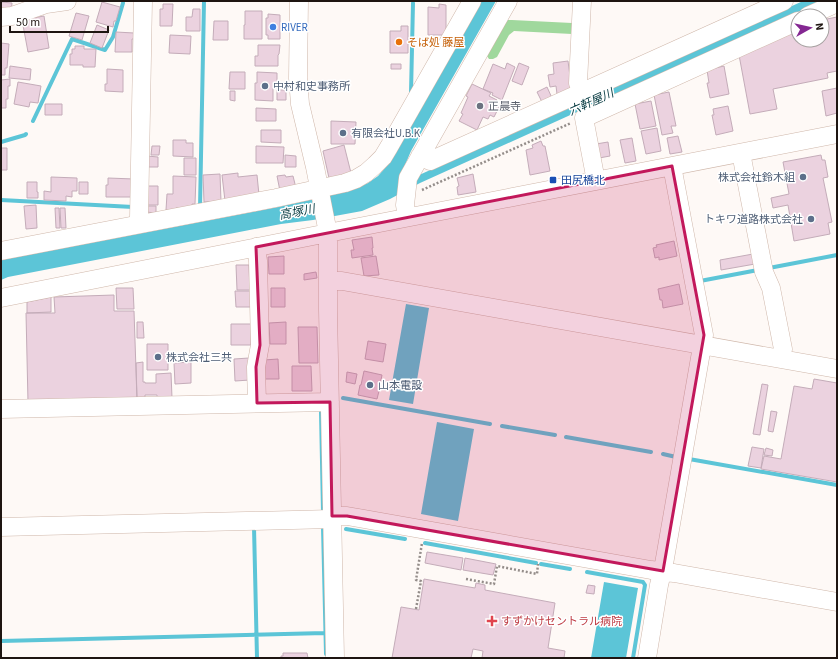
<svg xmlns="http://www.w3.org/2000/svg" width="838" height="659" font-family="'Source Sans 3','Noto Sans JP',sans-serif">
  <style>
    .forest { fill: #a0d89d }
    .water { fill: #5cc5d7 }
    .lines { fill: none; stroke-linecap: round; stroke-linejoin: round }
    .stream { stroke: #5cc5d7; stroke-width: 4 }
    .building { fill: #ebd2df; stroke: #c4acb9 }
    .minor-casing { stroke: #cfb7aa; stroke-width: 19 }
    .path { stroke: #948d8a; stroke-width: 2.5; stroke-dasharray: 2 2; stroke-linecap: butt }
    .minor { stroke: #fff; stroke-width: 18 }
    .marked { fill: #c2185b; fill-opacity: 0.2; stroke: #c2185b; stroke-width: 3; stroke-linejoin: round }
    .shop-dot { fill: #3f7fe0; stroke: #fff; stroke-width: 1.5 }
    .food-dot { fill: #e8710a; stroke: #fff; stroke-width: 1.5 }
    .service-dot { fill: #5c6f8a; stroke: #fff; stroke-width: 1.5 }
    .worship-dot { fill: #6b7280; stroke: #fff; stroke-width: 1.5 }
    .transit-dot { fill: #1a4fb4; stroke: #fff; stroke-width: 1.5 }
    .health-dot { fill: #e0444e; stroke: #fff; stroke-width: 1.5 }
    .labels { text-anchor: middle; stroke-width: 3; stroke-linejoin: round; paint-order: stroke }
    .shop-label { font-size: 11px; fill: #366cbe; stroke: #fff; text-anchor: start }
    .food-label { font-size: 11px; fill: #c56008; stroke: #fff; text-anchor: start }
    .service-label { font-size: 11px; fill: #4e5e75; stroke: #fff; text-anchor: start }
    .worship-label { font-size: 11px; fill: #5b616d; stroke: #fff; text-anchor: start }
    .transit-label { font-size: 11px; fill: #164399; stroke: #fff; text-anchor: start }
    .health-label { font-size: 11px; fill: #be3a42; stroke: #fff; text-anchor: start }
    .water-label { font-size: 12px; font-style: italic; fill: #063a41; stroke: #fff }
  </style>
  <rect width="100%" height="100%" fill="#fef9f6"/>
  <path class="forest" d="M508,20h4l60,3v11l-58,-3 -5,4 -12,22 -4,2h-4l-2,-3 18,-34z"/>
  <path class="water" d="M481,1h15l-85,150 -12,28 18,-3 386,-175h19l-402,182 -30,16 -28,12 -49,9 -32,4 -273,53 -7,3v-20l277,-53 67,-15 12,-4 11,-5 10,-7 8,-9 7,-10z
    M406,304l23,4 -16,96 -24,-4z
    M437,422l37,7 -16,92 -37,-7z
    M604,582l34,6 -12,70h-35z"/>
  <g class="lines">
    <path class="stream" d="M411,93l2,-90
      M33,121l39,-82 33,11 8,-13 10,-34
      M1,142l24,-7 1,-1
      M1,200l132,7
      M200,208l4,-207
      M769,268l68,-13
      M700,281l58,-11
      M343,398l147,26
      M321,412l2,99
      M502,426l53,9
      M566,437l85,15
      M663,454l13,3
      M689,459l148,26
      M254,527l3,131
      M323,527l3,127
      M346,529l59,10
      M425,543l111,20
      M541,564l29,5
      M587,572l56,10 2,3 -12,73
      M1,641l324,-8"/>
  </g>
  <path class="building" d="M1,2l11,1 -1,11h-10z
    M102,2l18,5 -4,14h-2l-1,6 -17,-5z
    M163,4h10l-1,22h-12v-17h3z
    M439,4l7,1v30h-18v-28l11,1z
    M193,9h7v22h-14v-14h6z
    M245,11h17v28h-18v-14h1z
    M76,13l13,3 -7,24 -13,-4z
    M268,14l12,1v24h-12v-4h-2v-17h2z
    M44,16l5,32 -21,4 -6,-32z
    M837,17v54l-10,2 1,5 -55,11 4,20 -27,5 -11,-59 59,-27v12h24v-20z
    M214,21h14v19h-15z
    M97,25l12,5 -7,18 -12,-5z
    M401,26h7v27h-18v-22h11z
    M116,32l18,1v6h-2v13h-17z
    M170,35l21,1 -1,18 -21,-1z
    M1,43l8,1 -2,24h-2v7h-4z
    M258,45h22l-1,9 -1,1v11h-23v-10h3z
    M75,46h9v3h12l-1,18h-12v-2h-13v-11h2v-5h3z
    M568,61l4,31 -15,2 -1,-8 -6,1 -2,-12 6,-1 -1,-11z
    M507,63l8,4 -13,33 -10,-5 1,-2 -10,-4 10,-25 12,5z
    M519,63l10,4 -7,18 -10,-4z
    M391,64h10v5h-10z
    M10,66l21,3 -1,11 -21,-2z
    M724,66l5,28 -19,4 -3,-15h2l-2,-13z
    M107,69l16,1v22l-18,-1v-7h2z
    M230,72h15v17h-16z
    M257,72l20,1v15h-4v13l-18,-1v-17h2z
    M10,79v7h-2v13h-2v9h-5v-28z
    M18,82l23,4 -3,17 -8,-1 -1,5 -15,-3z
    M472,84l19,9 -2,3 8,4 -2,5 4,2 -5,10 -4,-2 -2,4 -5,-2 -6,13 -18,-9 4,-7 -2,-1 7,-16 -2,-1z
    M547,87l5,11 -10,4 -5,-10z
    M837,88v25l-11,3 -4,-25z
    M277,90h9v10h-9z
    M230,91h5v10l-5,-1z
    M669,92l7,34h-5l2,7 -11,2 -8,-40z
    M651,101l5,25 -16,3 -5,-25z
    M45,104h17v11h-17z
    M728,106l5,25 -17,4 -4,-20h2l-1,-6z
    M256,108l20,1v12h-20z
    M331,121l25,1 -1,22h-24z
    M657,128l4,23 -15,3 -5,-23z
    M261,130h20v13l-20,-1z
    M678,136l4,16 -12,2 -3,-16z
    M632,138l4,23 -11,2 -5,-23z
    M173,140h13v3h7v14l-20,-1z
    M541,141l2,5h2l5,25 -20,4 -4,-25 7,-2 -1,-3z
    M608,142l2,14 -11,2 -3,-14z
    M344,145l7,28 -22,5 -6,-27z
    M152,146h8l-1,9h-8z
    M256,146l28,1 -1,16h-27z
    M1,148h6v22h-6z
    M285,155l11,1v11h-11z
    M821,155l1,5h3l3,17 -5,1 9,44 -4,1 2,11 -36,7 -6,-36 -15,3 -2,-10 18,-4 -6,-32z
    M147,156l11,1v10h-11z
    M184,158h12v17h-12z
    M238,173v4l19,-2 2,20 -34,6 -3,-26z
    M220,174l1,27 -17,1 -1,-27z
    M473,174l3,18 -18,3 -1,-8 2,-1 -2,-8z
    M285,175l1,2 7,-1 3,12 -16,3 -3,-15z
    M173,176l23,1 -1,27h-3v4h-16v2h-10l1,-16h6z
    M51,177l26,1v13h-5v6l-6,-1v5l-22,-1v-9l7,1z
    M108,178l26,1 -2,18h-26v-12h2z
    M27,182h10v10h1v6h-11z
    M79,182h9v12h-9z
    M145,186h13v19h-14z
    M36,205l1,23 -11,1 -2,-23z
    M146,206h10v7l-10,-1z
    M55,208h4l1,20h-4z
    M60,208h5l1,20h-5z
    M372,237l1,11h-1l1,7 -21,3 -1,-8h3l-2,-10z
    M674,241l3,15 -18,4v-3l-4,1 -2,-10 4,-1 -1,-2z
    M753,254l2,10 -34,6 -1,-10z
    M284,256v18h-15l-1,-17z
    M376,256l3,19 -15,1 -3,-18z
    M236,265h13l1,25h-13z
    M316,272l1,6 -13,2v-6z
    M679,284l4,20 -20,4 -1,-8h-2l-2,-11z
    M116,288h17l1,21h-17z
    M271,288h14v19h-14z
    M235,291h18v16h-17z
    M114,295v16h20l3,89 -109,2 -2,-89h29l-1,-16z
    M51,297v15l-24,1v-11z
    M137,322h6l1,16h-7z
    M286,322v22h-16l-1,-21z
    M231,324h20v21h-20z
    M298,327h19l1,36h-19z
    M368,341l18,3 -3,18 -18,-3z
    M147,344h21v26h-21z
    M249,358l1,22 -15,1 -1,-22z
    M278,359l1,20h-16l1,-19z
    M143,362v20h2v1h11v-9l15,-1 1,25h-15v-3h-12v4h-8l-1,-36z
    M191,362v21l-16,1 -1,-21z
    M292,366h19l1,25h-20z
    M364,371l18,4 -2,10h2l-2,6h-1l-2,8 -19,-4 2,-10h1z
    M347,372l10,2 -2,10 -9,-2z
    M814,379l23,4v99l-76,-13 3,-13 17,3 13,-73 18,3z
    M762,384l6,1 -8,50 -7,-1z
    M771,411l6,1 -4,20 -5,-1z
    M752,447l12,2 -3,19 -13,-2z
    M766,448l7,2 -1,6 -8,-1z
    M427,552l36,6 -2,12 -36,-7z
    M465,558l31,6 -3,11 -30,-5z
    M424,579l51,9 1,-5 9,2v5l70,13 -7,45 17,3 -1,7h-82l1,-7 -10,-2 -2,9h-79l9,-51 18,3z
    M588,585l7,1 -1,8 -8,-1z
    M283,653h24l1,5h-27v-2h2z"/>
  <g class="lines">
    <defs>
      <path id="minor" d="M299,1l-1,77 2,26 15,63 13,66v77l7,348
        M808,16l29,-13
        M1,17l11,-1 34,-12 21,-3
        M582,93l-4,-10 4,-82
        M741,153l23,119 7,16 12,61 -2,10
        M420,156l10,5 354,-160
        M596,181l-12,-63 214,-97
        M407,217l-2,-12 3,-27 100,-177
        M140,224l-1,-6 4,-217
        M256,247l2,14 2,84 -4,22 1,36
        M1,251l275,-53 69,-15 11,-4 10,-6 9,-8 8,-8 6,-10 83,-146
        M328,281h14l495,88
        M1,298l327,-65 509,-99
        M1,409l329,-7
        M332,516h15l304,54 23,3 163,29
        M1,527l331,-8
        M647,658l12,-73 5,-21 40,-229 -32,-169"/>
    </defs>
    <use href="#minor" class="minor-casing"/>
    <path class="path" d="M422,190l149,-67
      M466,579l28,5 3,-18 40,8 1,-10
      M416,609l5,-28 -5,-1 6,-37"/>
    <use href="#minor" class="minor"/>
  </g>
  <path class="marked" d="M672,166l32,169 -41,236 -316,-55h-15l-2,-114 -73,1 -1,-36 4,-22 -4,-98z"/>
  <circle class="shop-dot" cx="273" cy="27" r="4"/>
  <circle class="food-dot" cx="399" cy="42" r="4"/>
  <g class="service-dot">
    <circle cx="265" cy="86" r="4"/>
    <circle cx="343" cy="133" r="4"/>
    <circle cx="803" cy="177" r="4"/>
    <circle cx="811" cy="219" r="4"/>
    <circle cx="158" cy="357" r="4"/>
    <circle cx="370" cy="385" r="4"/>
  </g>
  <circle class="worship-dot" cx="480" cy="106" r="4"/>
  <rect class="transit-dot" x="549" y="176" width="8" height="8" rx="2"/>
  <path class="health-dot" d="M490 615h4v4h4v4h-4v4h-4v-4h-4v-4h4z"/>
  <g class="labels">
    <g class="shop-label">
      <text x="281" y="31">RIVER</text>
    </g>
    <g class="food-label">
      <text x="407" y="46">そば処 藤屋</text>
    </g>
    <g class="service-label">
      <text x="273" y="90">中村和史事務所</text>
      <text x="351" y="137">有限会社U.B.K</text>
      <text x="795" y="181" text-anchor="end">株式会社鈴木組</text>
      <text x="803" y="223" text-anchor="end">トキワ道路株式会社</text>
      <text x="166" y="361">株式会社三共</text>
      <text x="378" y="389">山本電設</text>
    </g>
    <g class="worship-label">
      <text x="488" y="110">正晨寺</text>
    </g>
    <g class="transit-label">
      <text x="561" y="184">田尻橋北</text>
    </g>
    <g class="health-label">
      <text x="501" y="625">すずかけセントラル病院</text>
    </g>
    <g class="water-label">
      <text transform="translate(591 102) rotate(-24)" y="4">六軒屋川</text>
      <text transform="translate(297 212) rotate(-11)" y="4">高塚川</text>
    </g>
  </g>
  <rect width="838" height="659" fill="none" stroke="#1e1511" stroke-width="4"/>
  <g transform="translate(810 28) rotate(82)"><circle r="19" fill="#ffffff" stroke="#a5a1a0"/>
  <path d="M0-3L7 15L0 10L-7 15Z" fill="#842792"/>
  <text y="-6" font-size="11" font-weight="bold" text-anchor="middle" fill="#1e1511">N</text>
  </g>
  <path d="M10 26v6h98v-6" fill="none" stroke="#1e1511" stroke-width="2"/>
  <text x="16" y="26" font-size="12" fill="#1e1511" stroke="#ffffff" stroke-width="3" paint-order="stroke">50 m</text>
</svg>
